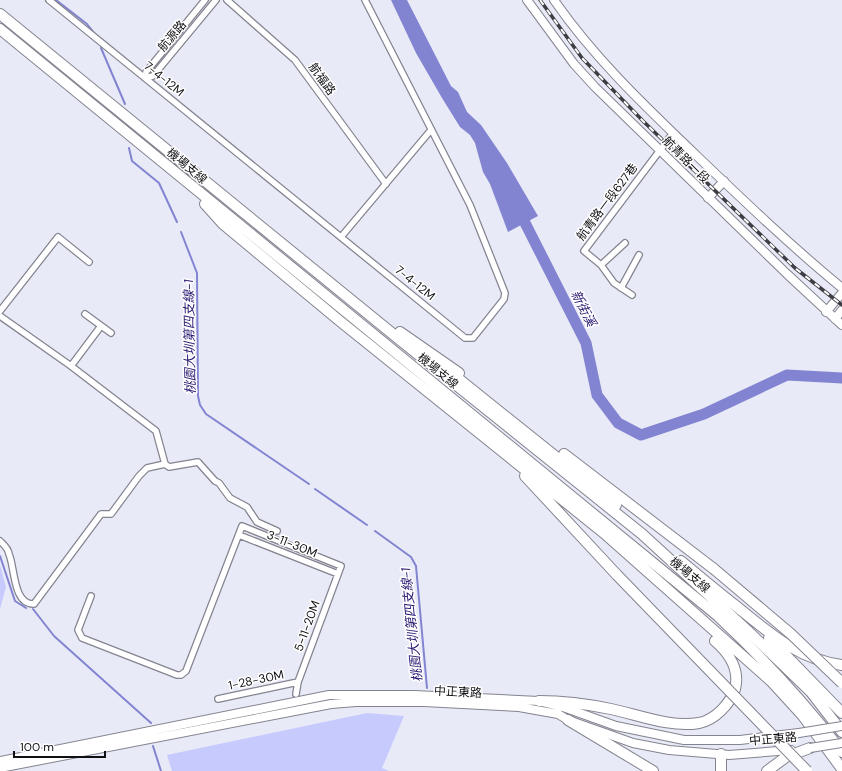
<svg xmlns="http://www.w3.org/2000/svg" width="842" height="771" font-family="'DM Sans','Noto Sans TC',sans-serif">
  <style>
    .green { fill: #c7cafc }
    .water { fill: #8384d1 }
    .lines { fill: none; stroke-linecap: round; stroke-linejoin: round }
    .stream { stroke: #8384d1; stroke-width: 2 }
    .river { stroke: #8384d1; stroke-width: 11 }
    .street-casing { stroke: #83848f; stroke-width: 8 }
    .secondary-casing { stroke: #83848f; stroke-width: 10 }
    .highway-casing { stroke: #83848f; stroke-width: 12 }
    .street { stroke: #fff; stroke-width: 5.5 }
    .secondary { stroke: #fff; stroke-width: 8 }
    .highway { stroke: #fff; stroke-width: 10 }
    .rail-casing { stroke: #3d3d43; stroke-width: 3.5 }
    .rail { stroke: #fff; stroke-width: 2; stroke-dasharray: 6; stroke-linecap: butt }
    .secondary-bridge-casing { stroke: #83848f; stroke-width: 10; stroke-linecap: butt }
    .highway-bridge-casing { stroke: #83848f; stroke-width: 12; stroke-linecap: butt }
    .secondary-bridge { stroke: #fff; stroke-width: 8 }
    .highway-bridge { stroke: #fff; stroke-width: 10 }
    .labels { text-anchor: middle; stroke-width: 3; stroke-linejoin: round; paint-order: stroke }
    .street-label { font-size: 12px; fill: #101014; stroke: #fff }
    .water-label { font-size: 13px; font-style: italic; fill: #291872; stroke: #fff }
  </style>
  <rect width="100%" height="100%" fill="#e9eaf7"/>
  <path class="green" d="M0,565l6,22 -6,22z
    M367,713l37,3 -22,52 7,3h-217l-5,-16z"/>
  <path class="water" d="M391,0h16l44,86 7,6 9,20 14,13 26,38 31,53 -30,16 -18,-48 -7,-12 -8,-29 -5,-8 -10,-8 -18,-29 -26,-45z"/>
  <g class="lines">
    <path class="stream" d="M56,0l31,24 8,10
      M101,48l24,56
      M129,148l3,13 27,22 18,39
      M181,232l16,41 1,123 2,9 6,9 103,70
      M315,489l52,36
      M375,531l36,26 5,9 11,122
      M0,556l15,45 11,7
      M33,609l21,27 97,87
      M153,746l8,25"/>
    <path class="river" d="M518,209l68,134 11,52 21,28 23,12 63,-21 83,-39 55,3"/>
    <defs>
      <path id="street" d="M49,0l416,338h8l31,-39 1,-6 -35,-88 -105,-205
        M205,0l-59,72 -1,6 8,-2 63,-76
        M227,0l68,60 91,124
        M341,237l90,-107
        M601,265l24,-22
        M621,288l18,-33
        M632,295l-18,-12 -13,-18 -17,-14 89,-118
        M0,311l58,-74 31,25
        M85,314l26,19
        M0,316l71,50 85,65 9,33 4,3 29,-5 17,19 4,2 11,15 17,9 10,15 20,9
        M71,366l30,-40
        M239,535l99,39
        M0,541c4,4 8,7 9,13 6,14 4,51 25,50l67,-90h10l28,-38 8,-8 18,-4
        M91,596l-13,34 4,8 95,37h4l5,-4 56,-145 99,40 -43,116 -2,12
        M218,699l80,-17"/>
      <path id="secondary" d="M527,0l47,64 21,23 192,187 55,51
        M554,0c40,58 92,107 143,156 47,45 94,90 145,132
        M708,198l16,-17
        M826,312l16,-19
        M835,319l7,-9
        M0,761l329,-66h85l125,6 24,6 53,19 68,14h56l59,-7
        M0,768l331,-64 25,-2h68l95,5 39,7 10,6 65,23 36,7 60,5 62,-5"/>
      <path id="highway" d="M0,14l399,325 243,195 107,98 62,60 31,40
        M0,29l718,587c45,42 87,87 124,136
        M205,204l18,20 118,98 263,211 167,148 32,35 39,53
        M400,332l59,41
        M450,372l166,133
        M564,454l150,115
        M525,476l92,99
        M681,561c18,15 36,30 55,45 32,26 63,54 106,59
        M769,638l73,75
        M539,701c25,0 48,3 72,8 28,6 60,19 88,14 16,-3 31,-19 36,-34 5,-19 -6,-36 -20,-48
        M568,720l85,51
        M721,754v17
        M767,771l19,-14 24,-9"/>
    </defs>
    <use href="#street" class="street-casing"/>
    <use href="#secondary" class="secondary-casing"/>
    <use href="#highway" class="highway-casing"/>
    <use href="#street" class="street"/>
    <use href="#secondary" class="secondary"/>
    <use href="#highway" class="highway"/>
    <defs>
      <path id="rail" d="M540,0l42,58 61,63 152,147 47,37"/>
    </defs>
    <use href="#rail" class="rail-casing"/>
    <use href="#rail" class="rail"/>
    <defs>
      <path id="secondary-bridge" d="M799,733l43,-7
        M810,748l32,-5"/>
      <path id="highway-bridge" d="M714,569l77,65 51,49
        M617,575l190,196"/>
    </defs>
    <use href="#secondary-bridge" class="secondary-bridge-casing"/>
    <use href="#highway-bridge" class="highway-bridge-casing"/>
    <use href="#secondary-bridge" class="secondary-bridge"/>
    <use href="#highway-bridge" class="highway-bridge"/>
  </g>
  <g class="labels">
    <g class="street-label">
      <text transform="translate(172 36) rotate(-50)" y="4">航源路</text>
      <text transform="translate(164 79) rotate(39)" y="4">7-4-12M</text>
      <text transform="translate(322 79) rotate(54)" y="4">航福路</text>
      <text transform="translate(686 160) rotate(45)" y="4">航青路一段</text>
      <text transform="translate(187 166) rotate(40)" y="4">機場支線</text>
      <text transform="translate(607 202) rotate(-53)" y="4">航青路一段627巷</text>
      <text transform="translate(415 283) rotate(39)" y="4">7-4-12M</text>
      <text transform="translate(438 371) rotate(39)" y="4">機場支線</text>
      <text transform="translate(292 544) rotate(22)" y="4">3-11-30M</text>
      <text transform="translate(690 575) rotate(40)" y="4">機場支線</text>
      <text transform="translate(307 626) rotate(-70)" y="4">5-11-20M</text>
      <text transform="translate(256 680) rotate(-12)" y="4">1-28-30M</text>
      <text transform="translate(458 692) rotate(3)" y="4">中正東路</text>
      <text transform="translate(773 739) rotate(-5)" y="4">中正東路</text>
    </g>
    <g class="water-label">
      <text transform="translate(584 308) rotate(63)" y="5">新街溪</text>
      <text transform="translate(189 337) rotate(-91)" y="5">桃園大圳第四支線-1</text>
      <text transform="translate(411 625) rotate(-96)" y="5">桃園大圳第四支線-1</text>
    </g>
  </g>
  <path d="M14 751v6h91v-6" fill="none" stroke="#101014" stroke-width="2"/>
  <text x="20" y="751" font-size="12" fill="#101014" stroke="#ffffff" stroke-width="3" paint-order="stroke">100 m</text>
</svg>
